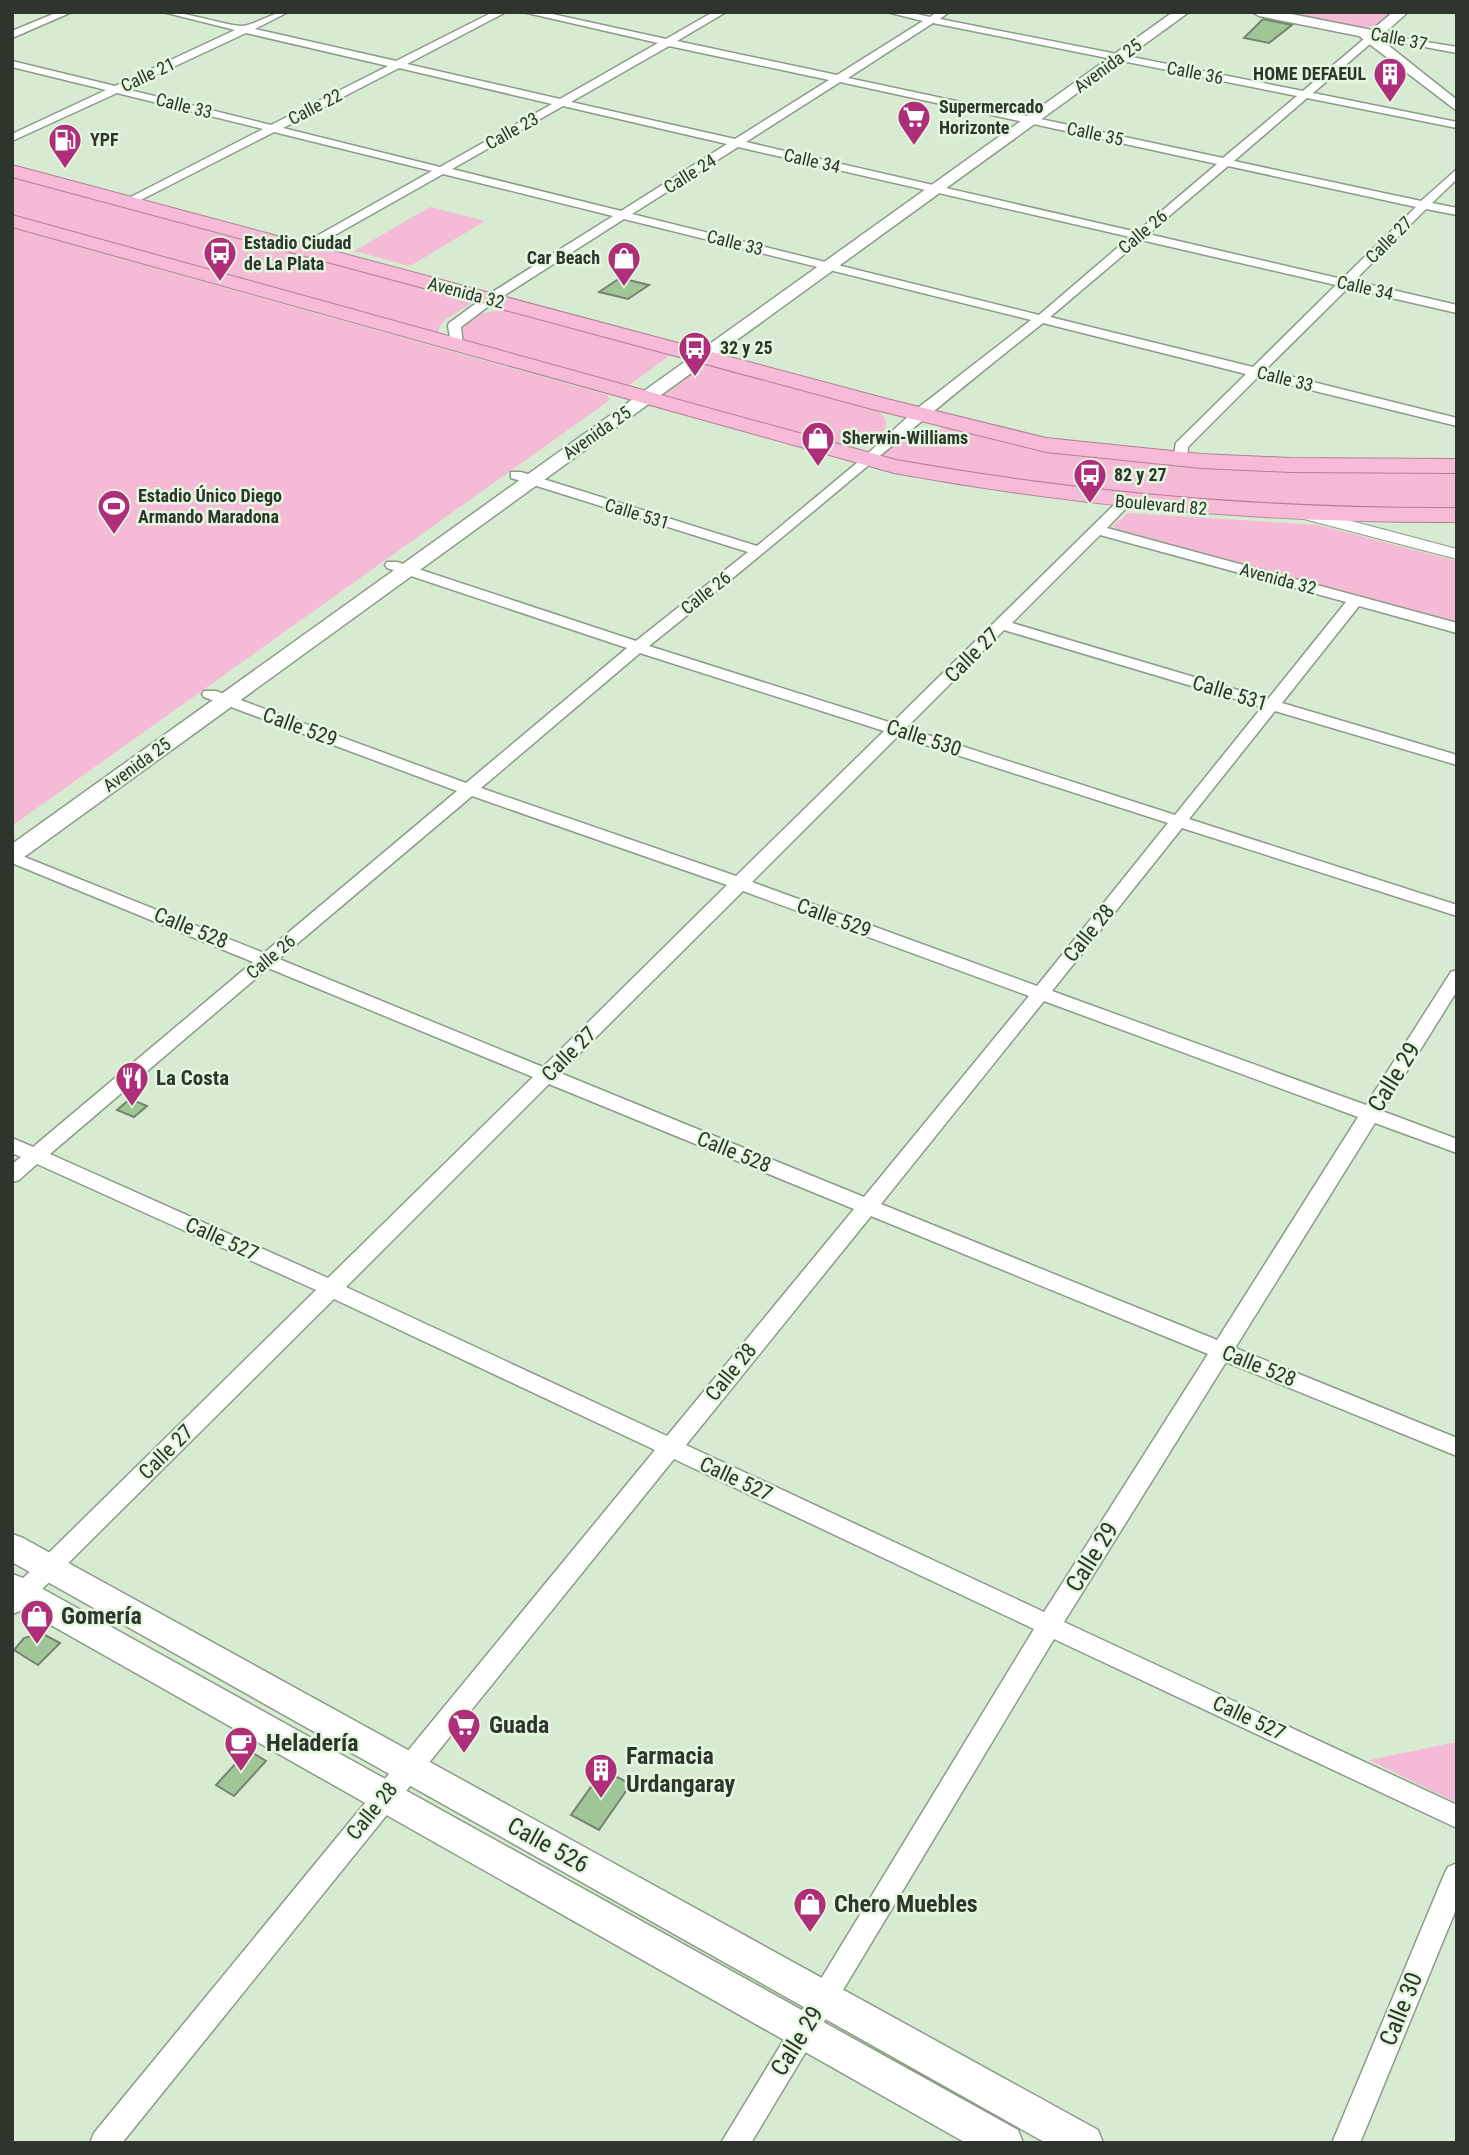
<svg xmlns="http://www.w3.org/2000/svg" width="1469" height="2155" font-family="'Roboto Condensed',sans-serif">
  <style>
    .green { fill: #f5bad6 }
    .building { fill: #a0c697; stroke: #73846f; stroke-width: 2 }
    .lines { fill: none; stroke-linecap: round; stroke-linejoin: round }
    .minor-casing { stroke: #8a9c86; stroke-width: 3 }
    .tertiary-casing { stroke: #8a9c86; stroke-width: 2 }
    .secondary-casing { stroke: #8a9c86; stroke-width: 3 }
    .trunk-casing { stroke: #af8095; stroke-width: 2 }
    .minor { fill: #fff; fill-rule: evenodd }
    .tertiary { fill: #fff; fill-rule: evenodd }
    .secondary { fill: #fff; fill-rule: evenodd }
    .trunk { fill: #f7bad7; fill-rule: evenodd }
    .labels { text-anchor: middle; stroke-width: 5; stroke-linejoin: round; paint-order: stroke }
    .far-street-label { font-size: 18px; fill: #2e352c; stroke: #e4f7df }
    .far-poi-label { font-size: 18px; font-weight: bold; fill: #2e352c; stroke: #e4f7df; text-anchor: start }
    .street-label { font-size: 21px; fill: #2e352c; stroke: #e4f7df }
    .poi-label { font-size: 21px; font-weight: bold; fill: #2e352c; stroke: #e4f7df; text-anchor: start }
    .near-street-label { font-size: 24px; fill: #2e352c; stroke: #e4f7df }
    .near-poi-label { font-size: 24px; font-weight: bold; fill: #2e352c; stroke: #e4f7df; text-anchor: start }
  </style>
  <rect width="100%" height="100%" fill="#d7ead2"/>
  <path class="green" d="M1270,12h124l-15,13 -19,3z
    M12,175l463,126 -29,18 -7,8v8l-427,-117z
    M430,207l55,14 -75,45 -56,-15z
    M12,228l595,167 3,5 -598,426z
    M494,311h14l165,42 -49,36 -163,-49 -3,-6 3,-11 18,-9z
    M705,362l162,43c45,22 0,42 -28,41 -17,-1 -36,-9 -53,-13 -43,-12 -87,-24 -130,-36z
    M947,428l89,19 421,22v43l-296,-10 -285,-42c29,-25 32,-30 71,-32z
    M1128,513l190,12 139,36v63l-333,-90 -11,-8z
    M1457,1742v61l-88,-43z"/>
  <path class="building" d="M1263,19l29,6 -23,18 -25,-5z
    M620,278l29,7 -21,14 -29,-7z
    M130,1099l17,7 -13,11 -17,-7z
    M41,1633l19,10 -22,22 -24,-15 10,-12z
    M248,1750l18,11 -32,35 -18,-11z
    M603,1770l28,14 -32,46 -28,-15z"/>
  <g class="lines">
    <defs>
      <path id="minor" d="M58,12h14l-60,26v-7z
        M163,12c27,0 51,11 77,14 13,1 30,-14 48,-14l-33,17 141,32 97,-49h13l-99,52 153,35 98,-56 -135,-31h20l123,27 47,-27h13l-49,29 160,34 86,-54 -36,-9h21l22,5 7,-5h12l-9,7 363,72 68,-58 86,14v6l-80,-15 -64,55 144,29v6l-150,-30 -73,63 187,40 36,-32v10l-25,24 25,5v7l-31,-6 -72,72 103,24v8l-109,-25 -83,82 192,48v8l-199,-49 -70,70 -1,12 -7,4 -7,-4 3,-16 70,-69 -203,-51c-133,105 -261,217 -394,323l243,77 228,-224 5,-1 7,4 -25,26 350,95v10l-98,-27 -77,97 175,52v10l-182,-54 -86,108 268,86v11l-275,-88 -130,163 314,114 85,-133 6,-2v21l-75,120 75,28v14l-82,-30 -140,225 222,90v18l-231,-94 -162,260 393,183v23l-403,-189 -303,504h-30l313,-514 -360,-170 -552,684h-32l4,-10 561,-683 -321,-151 -314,312 -8,3v-25l304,-299 -279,-126 -18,16 -7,2v-18l9,-7 -9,-4v-15l21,9 220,-185 -241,-99v-11l252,101 193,-162 -253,-94 -2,-3 2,-3h12l250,92 161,-135 -240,-80 -2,-3 2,-3h10l239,79 112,-89 -237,-74v-6h10l236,74 107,-89 50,-46 117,-91 -407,-101 -130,83 -33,25 2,19 -6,4 -5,-1 -4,-23 1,-3 37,-27 127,-80 -170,-42 -140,79 -6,-4 2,-3 133,-75 -158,-39 -145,74 -6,-4 2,-2 138,-71 -146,-36 -105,48v-7l94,-44 -94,-23v-6l103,25 120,-56zM933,23l364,73 -74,62 -375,-80zM246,33l142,33 -117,59 -145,-36zM669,46l160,34 -94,59 -164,-37zM399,68l153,36 -112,63 -157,-39zM840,82l377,82 -80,68 -391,-90zM563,106l164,38 -106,67 -169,-42zM738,147l392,90 -91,78 -407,-101zM1228,166l188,41 -74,72 -194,-45zM1141,240l195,45 -83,82 -203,-50zM1100,535l246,67 -78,97 -256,-76zM1004,630l258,77 -87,108 -269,-87zM640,653l244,78 -148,145 -255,-88zM898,736l270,87 -131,163 -285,-104zM472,796l255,89 -184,182 -264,-108zM743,891l286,105 -165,201 -304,-124zM268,968l265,109 -205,201 -278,-124zM1044,1001l314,116 -141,223 -336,-136zM549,1084l305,125 -187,227 -321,-149zM871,1216l337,138 -164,258 -358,-167z
        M1457,1863v44l-97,236h-28l112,-268 4,-8z"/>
      <path id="tertiary" d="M1310,510l147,39v10l-153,-40 -3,-4z"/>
      <path id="secondary" d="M1173,12h16l-1169,848 -8,2v-18z
        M1252,12h29l91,18 21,-18h15l-29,26 78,62v11l-98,-75 -100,-20z
        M12,1534l11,4 1075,592 5,13h-57l-1034,-581z
        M12,1574l11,4 995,552 5,13h-57l-954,-540z"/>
      <path id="trunk" d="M12,165l875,234 159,39 155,16 89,4 167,1v14l-167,-1 -89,-4 -155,-16 -174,-43 -860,-232z
        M12,215l884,245c186,33 372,49 561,48v14c-190,1 -376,-15 -563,-49l-882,-246z"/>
    </defs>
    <use href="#minor" class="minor-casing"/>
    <use href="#tertiary" class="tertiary-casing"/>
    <use href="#secondary" class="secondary-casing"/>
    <use href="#trunk" class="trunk-casing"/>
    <use href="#minor" class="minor"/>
    <use href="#tertiary" class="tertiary"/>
    <use href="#secondary" class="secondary"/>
    <use href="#trunk" class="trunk"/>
  </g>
  <defs>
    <symbol id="building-pin" viewBox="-11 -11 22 30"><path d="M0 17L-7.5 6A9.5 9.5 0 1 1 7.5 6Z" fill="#af2e7a" stroke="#e4f7df"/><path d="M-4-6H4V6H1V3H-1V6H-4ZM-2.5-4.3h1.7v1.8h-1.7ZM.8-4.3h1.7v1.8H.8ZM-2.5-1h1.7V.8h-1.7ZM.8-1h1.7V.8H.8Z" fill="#fff"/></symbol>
    <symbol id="supermarket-pin" viewBox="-11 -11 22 30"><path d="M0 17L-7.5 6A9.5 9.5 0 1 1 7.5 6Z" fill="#af2e7a" stroke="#e4f7df"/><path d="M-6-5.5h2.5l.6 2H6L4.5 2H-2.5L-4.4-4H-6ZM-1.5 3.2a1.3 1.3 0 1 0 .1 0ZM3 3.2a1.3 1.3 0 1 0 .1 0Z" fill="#fff"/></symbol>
    <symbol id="fuel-pin" viewBox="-11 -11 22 30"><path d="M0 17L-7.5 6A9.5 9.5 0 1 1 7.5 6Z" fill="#af2e7a" stroke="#e4f7df"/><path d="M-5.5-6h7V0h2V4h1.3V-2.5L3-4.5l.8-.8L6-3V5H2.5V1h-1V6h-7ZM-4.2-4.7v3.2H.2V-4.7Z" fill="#fff"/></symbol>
    <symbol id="bus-pin" viewBox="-11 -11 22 30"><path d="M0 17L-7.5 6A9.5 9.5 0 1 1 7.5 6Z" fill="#af2e7a" stroke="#e4f7df"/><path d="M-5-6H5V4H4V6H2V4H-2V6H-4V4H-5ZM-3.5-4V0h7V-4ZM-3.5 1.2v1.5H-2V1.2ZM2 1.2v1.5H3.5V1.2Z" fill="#fff"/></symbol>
    <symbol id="shop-pin" viewBox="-11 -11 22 30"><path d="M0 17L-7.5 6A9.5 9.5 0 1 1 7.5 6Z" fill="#af2e7a" stroke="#e4f7df"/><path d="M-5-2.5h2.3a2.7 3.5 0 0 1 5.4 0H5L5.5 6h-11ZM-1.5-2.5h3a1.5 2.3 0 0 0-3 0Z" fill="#fff"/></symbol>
    <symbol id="stadium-pin" viewBox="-11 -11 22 30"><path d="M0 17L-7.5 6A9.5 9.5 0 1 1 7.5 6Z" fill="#af2e7a" stroke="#e4f7df"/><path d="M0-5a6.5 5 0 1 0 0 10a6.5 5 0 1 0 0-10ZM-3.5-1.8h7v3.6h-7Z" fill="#fff"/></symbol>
    <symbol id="restaurant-pin" viewBox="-11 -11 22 30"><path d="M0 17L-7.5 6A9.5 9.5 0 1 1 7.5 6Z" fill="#af2e7a" stroke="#e4f7df"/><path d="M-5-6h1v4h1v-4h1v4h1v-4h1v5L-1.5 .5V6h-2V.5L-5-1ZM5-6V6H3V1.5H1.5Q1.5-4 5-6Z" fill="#fff"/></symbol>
    <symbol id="cafe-pin" viewBox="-11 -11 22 30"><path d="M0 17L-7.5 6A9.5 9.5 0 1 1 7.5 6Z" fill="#af2e7a" stroke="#e4f7df"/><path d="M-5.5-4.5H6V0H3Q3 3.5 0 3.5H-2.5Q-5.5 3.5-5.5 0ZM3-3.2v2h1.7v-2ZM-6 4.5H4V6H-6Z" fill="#fff"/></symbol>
  </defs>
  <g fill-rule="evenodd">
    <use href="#building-pin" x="1371" y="55" width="38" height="52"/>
    <use href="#supermarket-pin" x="895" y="98" width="38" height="52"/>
    <use href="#fuel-pin" x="46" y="121" width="38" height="52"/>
    <use href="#bus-pin" x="201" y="234" width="38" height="52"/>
    <use href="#shop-pin" x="605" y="239" width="38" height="52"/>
    <use href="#bus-pin" x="676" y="329" width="38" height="52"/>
    <use href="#shop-pin" x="799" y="419" width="38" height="52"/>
    <use href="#bus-pin" x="1071" y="456" width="38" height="52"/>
    <use href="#stadium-pin" x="95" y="487" width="38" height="52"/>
    <use href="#restaurant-pin" x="113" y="1059" width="38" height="52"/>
    <use href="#shop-pin" x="18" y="1597" width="38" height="52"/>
    <use href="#supermarket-pin" x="445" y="1706" width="38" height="52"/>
    <use href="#cafe-pin" x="222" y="1724" width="38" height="52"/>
    <use href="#building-pin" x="582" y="1751" width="38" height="52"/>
    <use href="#shop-pin" x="791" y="1885" width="38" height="52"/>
  </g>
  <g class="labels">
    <g class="far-street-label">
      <text transform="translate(1399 39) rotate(11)" y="6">Calle 37</text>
      <text transform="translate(1108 66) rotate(-36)" y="6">Avenida 25</text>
      <text transform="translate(1195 73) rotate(11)" y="6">Calle 36</text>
      <text transform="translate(148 75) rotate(-25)" y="6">Calle 21</text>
      <text transform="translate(184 106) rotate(14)" y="6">Calle 33</text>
      <text transform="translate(315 107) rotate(-27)" y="6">Calle 22</text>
      <text transform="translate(512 131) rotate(-29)" y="6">Calle 23</text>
      <text transform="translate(1095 134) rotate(12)" y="6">Calle 35</text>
      <text transform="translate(812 161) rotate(13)" y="6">Calle 34</text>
      <text transform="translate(690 174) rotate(-32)" y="6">Calle 24</text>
      <text transform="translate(1143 232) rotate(-40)" y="6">Calle 26</text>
      <text transform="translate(1389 240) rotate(-45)" y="6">Calle 27</text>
      <text transform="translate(735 243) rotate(14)" y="6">Calle 33</text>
      <text transform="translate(1365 288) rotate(13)" y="6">Calle 34</text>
      <text transform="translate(466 293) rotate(15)" y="6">Avenida 32</text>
      <text transform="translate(1285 379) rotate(14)" y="6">Calle 33</text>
      <text transform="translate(597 433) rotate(-35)" y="6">Avenida 25</text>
      <text transform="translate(1161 505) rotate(5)" y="6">Boulevard 82</text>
      <text transform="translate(637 514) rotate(17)" y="6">Calle 531</text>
      <text transform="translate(1278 579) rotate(15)" y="6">Avenida 32</text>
      <text transform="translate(706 593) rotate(-38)" y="6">Calle 26</text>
      <text transform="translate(137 765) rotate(-36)" y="6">Avenida 25</text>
      <text transform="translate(271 957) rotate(-40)" y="6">Calle 26</text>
    </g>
    <g class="far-poi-label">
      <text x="1366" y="80" text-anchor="end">HOME DEFAEUL</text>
      <text x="939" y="113">Supermercado<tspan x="939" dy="21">Horizonte</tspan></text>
      <text x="90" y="146">YPF</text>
      <text x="244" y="249">Estadio Ciudad<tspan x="244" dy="21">de La Plata</tspan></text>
      <text x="600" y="264" text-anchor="end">Car Beach</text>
      <text x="720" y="354">32 y 25</text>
      <text x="842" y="444">Sherwin-Williams</text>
      <text x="1114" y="481">82 y 27</text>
      <text x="138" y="502">Estadio Único Diego<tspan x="138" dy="21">Armando Maradona</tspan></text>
    </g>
    <g class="street-label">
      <text transform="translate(972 655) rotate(-45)" y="7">Calle 27</text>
      <text transform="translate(1230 693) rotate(17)" y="7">Calle 531</text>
      <text transform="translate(300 727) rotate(20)" y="7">Calle 529</text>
      <text transform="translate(924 738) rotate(18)" y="7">Calle 530</text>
      <text transform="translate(834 918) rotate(20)" y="7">Calle 529</text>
      <text transform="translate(191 928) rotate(22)" y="7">Calle 528</text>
      <text transform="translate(1089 933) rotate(-51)" y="7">Calle 28</text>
      <text transform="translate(569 1054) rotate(-45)" y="7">Calle 27</text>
      <text transform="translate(734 1152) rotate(22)" y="7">Calle 528</text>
      <text transform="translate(222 1239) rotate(24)" y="7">Calle 527</text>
      <text transform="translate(1259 1366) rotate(22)" y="7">Calle 528</text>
      <text transform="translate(731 1372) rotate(-51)" y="7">Calle 28</text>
      <text transform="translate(166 1452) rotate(-45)" y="7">Calle 27</text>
      <text transform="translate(736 1479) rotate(25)" y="7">Calle 527</text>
      <text transform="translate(1249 1718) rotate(25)" y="7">Calle 527</text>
      <text transform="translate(372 1811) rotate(-51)" y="7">Calle 28</text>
    </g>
    <g class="poi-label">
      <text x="156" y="1085">La Costa</text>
    </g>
    <g class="near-street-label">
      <text transform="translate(1394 1077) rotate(-58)" y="8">Calle 29</text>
      <text transform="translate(1092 1557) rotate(-58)" y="8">Calle 29</text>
      <text transform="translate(548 1845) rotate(29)" y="8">Calle 526</text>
      <text transform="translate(1401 2009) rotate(-68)" y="8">Calle 30</text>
      <text transform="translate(797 2041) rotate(-58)" y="8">Calle 29</text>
    </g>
    <g class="near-poi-label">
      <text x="61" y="1624">Gomería</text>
      <text x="489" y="1733">Guada</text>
      <text x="266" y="1751">Heladería</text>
      <text x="626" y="1764">Farmacia<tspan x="626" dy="28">Urdangaray</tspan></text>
      <text x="834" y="1912">Chero Muebles</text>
    </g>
  </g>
  <rect width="1469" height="2155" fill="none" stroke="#2e352c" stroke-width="28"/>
</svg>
